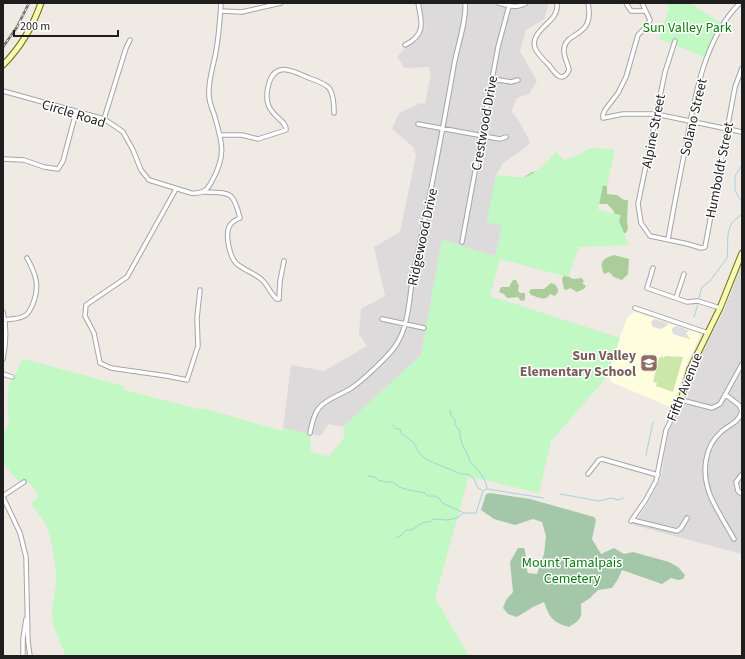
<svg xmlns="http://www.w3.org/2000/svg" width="745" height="659" font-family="'Source Sans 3',sans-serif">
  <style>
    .residential { fill: #dcdadb }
    .education { fill: #fefddd }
    .grass { fill: #cbe8aa }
    .forest { fill: #abcd99 }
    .cemetery { fill: #a5c7a9 }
    .park { fill: #c1f8c3 }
    .parking { fill: #dedede }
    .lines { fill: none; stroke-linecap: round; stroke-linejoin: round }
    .stream { stroke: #a4d2dc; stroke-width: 1 }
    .street-casing { stroke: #a5a5a5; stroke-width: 5.5 }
    .secondary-casing { stroke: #6c7306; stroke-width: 7 }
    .street { stroke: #fff; stroke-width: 3.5 }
    .secondary { stroke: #f8f8b8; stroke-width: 5 }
    .rail-casing { stroke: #6c6c6c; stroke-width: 2.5 }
    .rail { stroke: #fff; stroke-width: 1; stroke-dasharray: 3; stroke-linecap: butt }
    .labels { text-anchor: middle; stroke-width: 3; stroke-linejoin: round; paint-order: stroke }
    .park-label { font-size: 14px; fill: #0d7a11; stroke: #fff }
    .street-label { font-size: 14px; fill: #1e1e1e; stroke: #fff }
    .education-label { font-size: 14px; font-weight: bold; fill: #785e54; stroke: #fff; text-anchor: end }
  </style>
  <rect width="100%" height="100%" fill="#efeae4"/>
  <path class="residential" d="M421,3h128l-5,16 -18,11 -6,21 17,30 -8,13 -12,4 -6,13 6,7 12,22v5l-26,18 -7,12 -9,47 15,3 -7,32 -53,-17 -21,115 -78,72 -14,-3 -9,12 -37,-8 8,-63 33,6 43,-25 -8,-12 2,-25 24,-13 -11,-49 26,-15 16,-77 -3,-8 -21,-18 7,-16 22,-10 4,1 6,-30 -2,-7 -24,1 -8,-11 28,-29z
    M742,262v292l-109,-29 15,-22 13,-25 7,-45 20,-38 5,-25 31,-59z"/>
  <path class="education" d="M634,312l67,22 -16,34 -12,40 -62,-26 -3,-8 4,-16 -1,-1 17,-40z"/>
  <path class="grass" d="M662,356l1,2 3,-2 17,1 -10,35 -17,-6 1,-3 -4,-1 6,-24z"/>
  <path class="forest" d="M540,171l67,15v8l10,1 7,5h4l-1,21 1,7 -2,5h-4l-9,-23 -6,-6h-9l-74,-27 8,-5z
    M614,255l15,4 -1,15 -6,6 -8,-3 -5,-5 -5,2c-5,-12 -2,-15 10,-19z
    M567,274l2,3 4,2 9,-1 2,4 -2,1 4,3 -2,3 -7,3 -7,-4 -3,2 -3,-1 -2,-10 2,-4z
    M513,280h3l3,6 -1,5 2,2h5v7l-4,1 -3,-4 -11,1 -3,-4 -5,-2 2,-5h8z
    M551,283c5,1 7,4 7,9l-3,4 -5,-2c-4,8 -12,3 -19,1l-2,-3 2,-3h13z"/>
  <path class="cemetery" d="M490,493l40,6 64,18 2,3 -4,19 9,15 13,-6 10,6 9,-2 36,10 9,5 7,8 -2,4 -5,1 -7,-2 -9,6 -40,-14 -4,9 -6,9 -14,2 -8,8 -9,6c1,15 0,15 -12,23 -17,-5 -19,-9 -25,-25l-11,5 -16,10 -9,-3 -5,-6 3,-8 7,-8 -3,-30 8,-14h6c4,11 0,15 4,25l9,1 7,-20 2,-18 -4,-14 -9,-3 -18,6 -21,-6 -13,-9 5,-16z"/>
  <path class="park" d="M665,3h25l31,20 -10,17 -6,17 -46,-18 10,-31z
    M589,148l24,1 1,4 -7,33 -4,-1 -5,25 23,5 -2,6 10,24 -50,2 -11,30 -68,-18 -10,37 130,42 -14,40 -55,63 -12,52 -70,-17 -34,122 34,58h-403c-6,-15 -15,-31 -14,-48 1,-8 4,-16 4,-24 1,-14 -4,-49 -11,-61 -4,-7 -10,-13 -14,-20l8,-6 -10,-15h-5l-3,2 -18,-21v-31l6,-7c-1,-15 -3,-29 1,-44h2l11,-22 101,27v4l78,20 1,-2 79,23 1,-3 27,6 1,18 18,5 16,-21 -2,-9 78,-72 21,-115 53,16 7,-30 -15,-4 9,-47c7,1 22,3 29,2 10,-4 26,-16 30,-26l9,9 15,-5z"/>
  <path class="parking" d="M654,319l13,4 1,2 -7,4 -8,-2 -2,-4z
    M677,326l11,4 1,1 -3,2 4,6h-1l-16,-5 -1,-4v-2z"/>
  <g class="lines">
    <path class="stream" d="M742,165l-7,11v15l7,11
      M699,298l3,-11 8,-6 17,-23c2,-12 -2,-24 5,-35 3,-4 7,-6 10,-9
      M694,317l4,-13
      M450,410l1,5 4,5v5l5,6v6c2,3 1,6 3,9 4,7 5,9 7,16 7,6 16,17 17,26
      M393,425l3,4h4l2,5 12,9 5,10 5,4 1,2 36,15h7l6,5 4,9 4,2
      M646,455l7,-33
      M368,476l7,1 3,3 8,2h7l6,5 10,3 16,3 2,3h8l4,2 3,5 20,9
      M560,494l39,7 12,-3 7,2 5,-2
      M396,538l6,-3 4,-5h5l13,-8h6l4,-3 13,1 10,-2 6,-5h13l7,-22 4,-2 57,9"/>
    <defs>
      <path id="street" d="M498,3c10,2 19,6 28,0
        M557,3c2,18 -17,21 -22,36 -1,3 -1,6 0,9 3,7 9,12 14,17 5,7 13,20 20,5 -1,-7 -6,-14 -5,-21 2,-19 31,-10 24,-46
        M626,3l5,8h14
        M642,3l8,17 -3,6 -9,9 -12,42 -8,16 -13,17 -2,5v3l20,-4h33l86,18
        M221,11l21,1 39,-9
        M675,41l-10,31 -27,132 3,19 9,13 38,8 13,4 4,-1 30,-160 7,-19
        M405,45c21,-10 17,-23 13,-42
        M492,79l19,3 7,-2
        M3,91l101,28 15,10 4,3 10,18 8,20 8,10 42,13c11,1 16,-2 21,-12 15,-27 10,-39 2,-67 -3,-8 -6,-15 -5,-24 0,-13 5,-26 7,-39 3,-16 4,-32 5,-48
        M104,119l22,-71 4,-8
        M418,124l82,15 6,-2
        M220,135h22l16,4 28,-9c1,-13 -27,-14 -17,-47 7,-23 26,-11 40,-5 6,2 14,5 19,9 6,6 6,19 6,26
        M3,159l21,1 20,7 14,2 5,-8 13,-49
        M176,189l-49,88 -41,28 -1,11 9,17 6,30 11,5 56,8 20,4 11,-34 -1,-28 3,-28
        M204,192c26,1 29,-2 36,26 -5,2 -9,4 -11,9 -4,9 1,30 7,36 7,7 19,10 26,17 6,5 9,15 15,19h2l1,-18 4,-20
        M668,240c5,-30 11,-60 17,-90 9,-49 18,-111 55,-147
        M462,242l36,-195 11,-41
        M653,268l-6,20 40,14 11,-1 22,7
        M676,298l8,-24
        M635,308l73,25
        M3,312c4,15 3,32 0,47
        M382,319l42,9
        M5,320c6,-1 14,-1 19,-4 4,-1 6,-6 8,-10 8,-19 5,-30 -5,-48
        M3,374l9,3
        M726,395l13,10 3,6
        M310,433c2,-9 3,-18 9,-25 7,-9 21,-13 31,-19 11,-7 39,-33 46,-44 14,-21 13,-51 18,-75 15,-68 28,-136 40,-205 3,-18 13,-45 11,-62
        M588,474l11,-14 3,-1 56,16
        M742,474l-6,8 2,9 4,3
        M3,496l21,-14
        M3,497l17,36 6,24 2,85 2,14
        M632,520l45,11 4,-3 6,-10
        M631,521l14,-20 11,-20 10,-51 15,-30 31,8 8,-4 22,-40
        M734,539c-7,-13 -21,-34 -25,-47 -7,-20 -5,-45 12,-60 7,-7 18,-9 21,-21
        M23,656v-17l3,-20"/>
      <path id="secondary" d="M3,65c17,-17 30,-39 38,-62
        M681,400l9,-31 30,-61 22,-55"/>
    </defs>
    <use href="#street" class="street-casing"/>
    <use href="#secondary" class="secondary-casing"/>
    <use href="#street" class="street"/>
    <use href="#secondary" class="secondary"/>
    <defs>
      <path id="rail" d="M3,47l14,-20 12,-24"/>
    </defs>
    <use href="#rail" class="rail-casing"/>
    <use href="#rail" class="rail"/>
  </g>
  <defs>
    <symbol id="school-square" viewBox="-11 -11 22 22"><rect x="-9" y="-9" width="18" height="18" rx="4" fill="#8d6e63" stroke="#fff"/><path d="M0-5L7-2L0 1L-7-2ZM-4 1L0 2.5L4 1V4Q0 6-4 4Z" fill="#fff"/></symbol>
  </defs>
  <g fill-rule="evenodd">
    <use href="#school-square" x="639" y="353" width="20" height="20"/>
  </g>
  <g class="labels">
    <g class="park-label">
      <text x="687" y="32">Sun Valley Park</text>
      <text x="572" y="567">Mount Tamalpais<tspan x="572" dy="16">Cemetery</tspan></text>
    </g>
    <g class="street-label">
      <text transform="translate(74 113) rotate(17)" y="5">Circle Road</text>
      <text transform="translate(693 117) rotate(-77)" y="5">Solano Street</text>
      <text transform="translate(484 123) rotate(-80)" y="5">Crestwood Drive</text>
      <text transform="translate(653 131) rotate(-79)" y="5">Alpine Street</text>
      <text transform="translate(719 170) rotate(-79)" y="5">Humboldt Street</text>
      <text transform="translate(422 237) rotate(-78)" y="5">Ridgewood Drive</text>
      <text transform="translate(684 387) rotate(-68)" y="5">Fifth Avenue</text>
    </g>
    <g class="education-label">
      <text x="636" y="360">Sun Valley<tspan x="636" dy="16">Elementary School</tspan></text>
    </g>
  </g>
  <rect width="745" height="659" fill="none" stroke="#1e1e1e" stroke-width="8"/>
  <path d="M14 30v6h104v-6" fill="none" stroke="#1e1e1e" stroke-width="2"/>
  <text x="20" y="30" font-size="12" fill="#1e1e1e" stroke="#ffffff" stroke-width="3" paint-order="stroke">200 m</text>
</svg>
